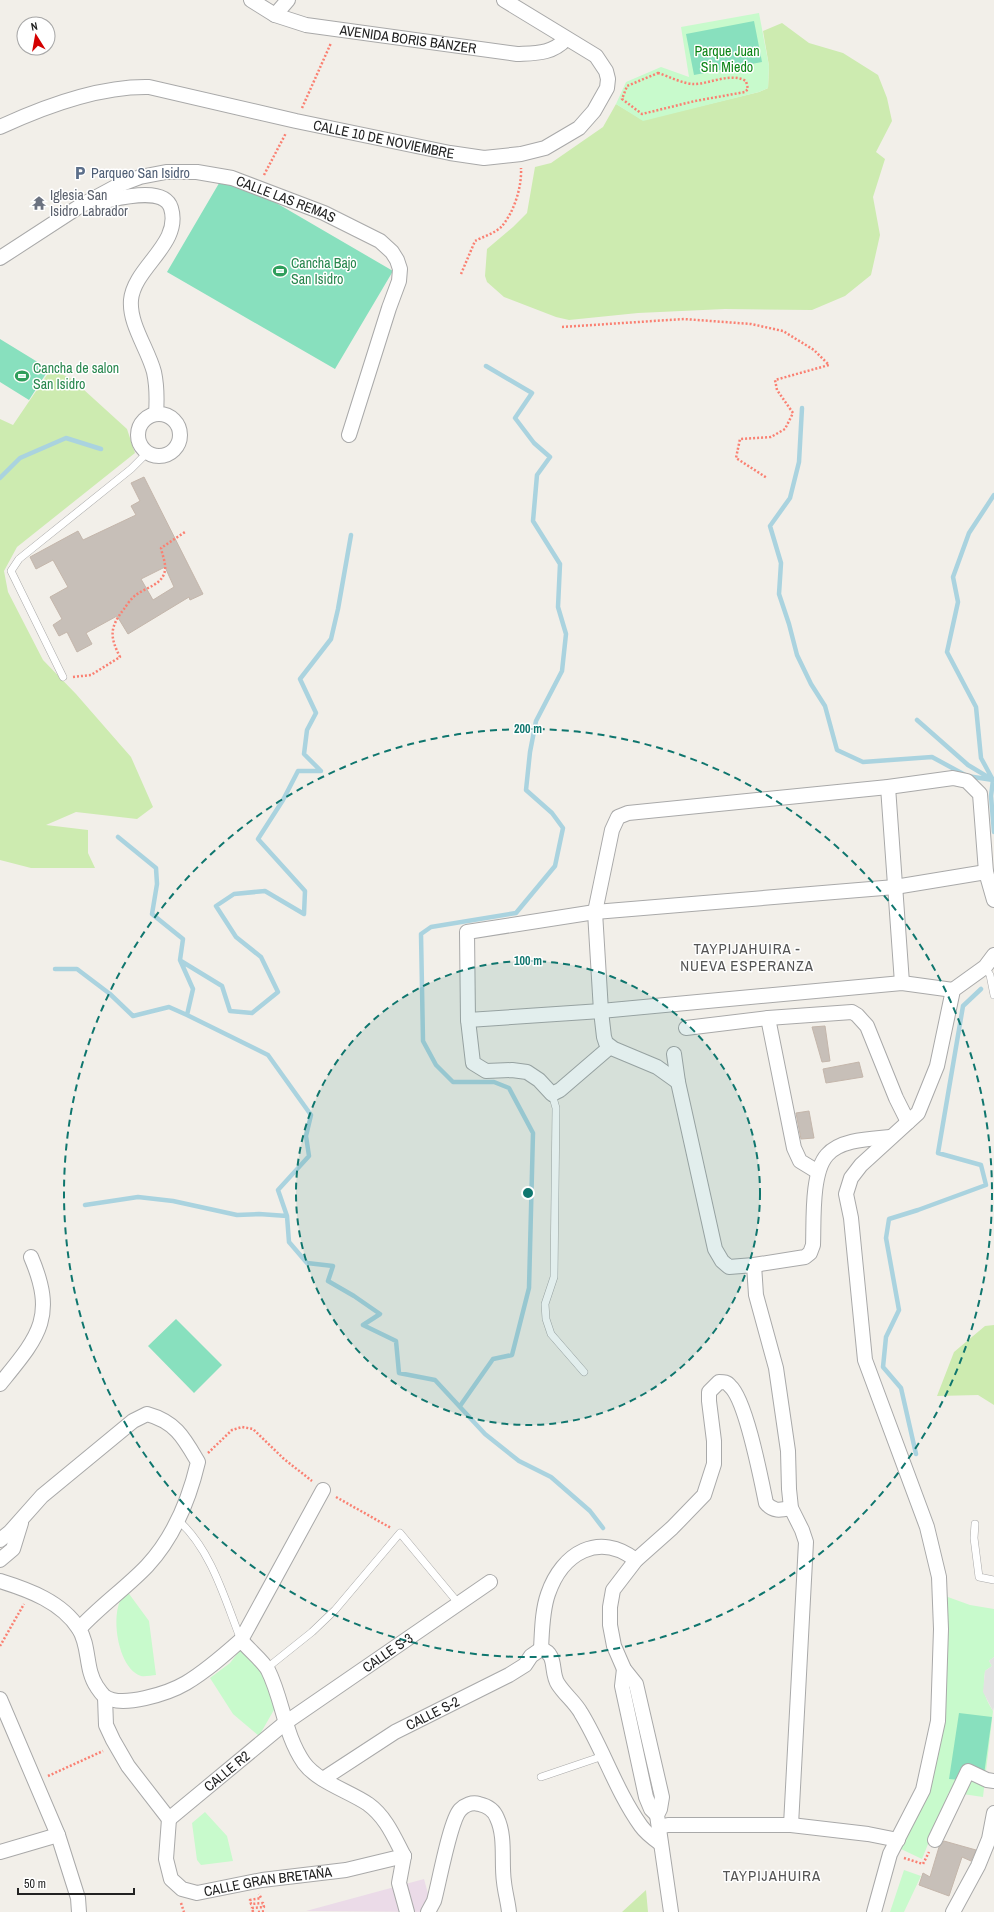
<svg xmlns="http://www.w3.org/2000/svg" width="994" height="1912" font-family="'Archivo Narrow',sans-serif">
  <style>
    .industrial { fill: #ebdbe8 }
    .grass { fill: #cdebb0 }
    .park { fill: #c8facc }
    .pitch { fill: #88e0be }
    .parking { fill: #e2e2e2 }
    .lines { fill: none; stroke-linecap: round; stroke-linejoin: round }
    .stream { stroke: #aad3df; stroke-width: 4.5 }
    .building { fill: #c7bfb8; stroke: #c4b6ab; fill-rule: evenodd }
    .lane-casing { stroke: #a9a9a9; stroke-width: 8 }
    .street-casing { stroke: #a9a9a9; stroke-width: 16 }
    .path { stroke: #fa8072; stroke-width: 2.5; stroke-dasharray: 2 2; stroke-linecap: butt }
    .lane { stroke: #fff; stroke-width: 7 }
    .street { stroke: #fff; stroke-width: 14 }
    .ring { fill: none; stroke: #0f766e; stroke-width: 2; stroke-dasharray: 7 5 }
    .labels { text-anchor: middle; stroke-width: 3; stroke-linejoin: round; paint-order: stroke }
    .street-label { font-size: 14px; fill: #222; stroke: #fff }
    .park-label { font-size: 14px; fill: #0c8416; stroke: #fff }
    .service-label { font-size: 14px; fill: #4e5e75; stroke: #fff; text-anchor: start }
    .worship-label { font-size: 14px; fill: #5b616d; stroke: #fff; text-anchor: start }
    .leisure-label { font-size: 14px; fill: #27864d; stroke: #fff; text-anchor: start }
    .neighbourhood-label { font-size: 15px; letter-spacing: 1px; fill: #555; stroke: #fff }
    .centre { fill: #0f766e; stroke: #fff; stroke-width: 2 }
    .ring-label { font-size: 12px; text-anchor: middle; font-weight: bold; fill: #0f766e; stroke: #fff; stroke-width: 3; stroke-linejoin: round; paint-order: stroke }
  </style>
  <rect width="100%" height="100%" fill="#f2efe9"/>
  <path class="industrial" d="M424,1879l9,33 -127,-1z"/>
  <path class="grass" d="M782,23l27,20 34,10 35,22 9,23 5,23 -16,31 9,7 -12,38 7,38 -9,40 -26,21 -33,14 -87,-1 -87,4 -69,7 -13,-3 -52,-20 -17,-15 -2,-6 2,-27 26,-22 14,-14 8,-46 16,-4 52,-36 13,-23 27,16 116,-28 9,-4 1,-22 -6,-35z
    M51,369l21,10 55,50 8,24 -118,94 -13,24 4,21 35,68 33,34 55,63 22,50 -16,12 -61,-7 -30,13 42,5v23l7,15h-64l-31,-8v-441l13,6z
    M994,1325v80l-16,-10 -41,1 17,-44 31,-26z
    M646,1890l2,22h-27h1z"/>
  <path class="park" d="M759,13l10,53 -1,22 -9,4 -116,29 -27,-17 10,-22 35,-15 28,10 -8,-50z
    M127,1591l22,30 7,54c-4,0 -11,2 -15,1 -22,-7 -30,-55 -21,-75 1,-3 4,-7 7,-10z
    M934,1592l36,13 24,4v48l-5,4 3,5 -7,5c-2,19 -2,24 8,40l-10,86 -34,-5 -27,67 -21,-10 28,-65 6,-32z
    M241,1649l27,21 7,38 -16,28 -26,-22 -23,-36 20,-15z
    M205,1812l22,24 6,25 -32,4 -4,-5 -5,-37z
    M904,1870l17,6 -17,36h-14z"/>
  <path class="pitch" d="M754,21l8,41 -68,13 -8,-41z
    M225,173l168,98 -58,98 -168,-97z
    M0,339l49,30 -20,31 -29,-18z
    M176,1319l46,46 -28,28 -46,-47z
    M959,1713l33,4 -9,65 -34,-3z"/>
  <path class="parking" d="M994,1657v50l-1,4 -10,-19 2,-21 7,-5 -3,-5z"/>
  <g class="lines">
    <path class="stream" d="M802,408l-3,54 -9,36 -20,28 11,37 -2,31 10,30 8,31 14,29 14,22 12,44 26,12 69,-5 35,19 26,4
      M0,478l20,-20 46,-20 35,11
      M917,720l51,45 25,15 -2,16 3,36
      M993,780l-12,-22 -5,-51 -29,-55 11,-50 -5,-25 16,-44 25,-38
      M118,837l38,31 1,16 -5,30 31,25 -3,21 13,29 -6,26 81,40 43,60 -5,21 3,20 -31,34 9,26 2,26 18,21 26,3 -5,15 26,15 26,18 -17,11 33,16 3,32 36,7 50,54 34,27 32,16 39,34 13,17
      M181,961l41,25 8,25 22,2 26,-21 -17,-35 -25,-20 -20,-31 18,-12 31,-3 39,23 1,-23 -47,-52 25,-39 15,-29h23l-17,-17 3,-24 9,-17 -16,-34 31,-40 7,-30 13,-74
      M55,969h22l33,25 23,22 36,-9 18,8
      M85,1205l53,-8 35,4 64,14 22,-1 28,2
      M460,1406l33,-47 19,-4 17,-67 4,-155 -24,-45 -15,-6h-41l-17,-17 -13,-24 -2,-107 10,-7 85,-14 39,-47 8,-38 -11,-15 -26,-23 4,-38 6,-31 26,-50 4,-37 -8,-27 2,-43 -27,-43 4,-46 13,-18 -16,-14 -19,-25 17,-25 -46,-27
      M916,1454l-15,-66 -18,-21 3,-30 13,-27 -13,-72 3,-19 29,-9 68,-25 -5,-20 -43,-12 25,-147 18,-17"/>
  </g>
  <path class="building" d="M144,477l59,117 -13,6 -1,-3 -61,37 -11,-18 -31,17 6,11 -15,8 -10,-20 -8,4 -6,-11 9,-6 -12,-22 18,-10 -15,-27 -17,9 -6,-12 48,-26 5,9 53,-25 -5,-9 9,-5 -9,-18zM165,567l9,20 -21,13 -12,-21z
    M825,1026l5,35 -8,1 -10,-35z
    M859,1062l4,15 -37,6 -3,-14z
    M809,1111l5,27 -13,1 -5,-26z
    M944,1841l32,9 -5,11 -9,-4 -13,39 -30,-11 4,-12 7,4 9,-30z"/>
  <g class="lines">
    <defs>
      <path id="lane" d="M63,677l-52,-106 8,-12 112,-90 16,-16
        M985,967l5,8 4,20
        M552,1094l4,14 -2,169 -9,27 1,15 5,15 33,38
        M179,1521c33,30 46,79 62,119
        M975,1524l-1,14 5,39 15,3
        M267,1668l45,-36 23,-22 65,-77 59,71
        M541,1777l62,-21"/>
      <g id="street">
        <path id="s1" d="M251,0l24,15 31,10 211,29c19,-1 35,0 49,-15"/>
        <path d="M275,15l13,-15"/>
        <path id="s2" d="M0,127c43,-20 101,-41 149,-40l147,34 154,32 34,5 37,-4 24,-6 34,-20 15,-17 13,-23 1,-9 -2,-8 -10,-15 -92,-56"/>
        <path d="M97,197l2,3 5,1c16,-3 60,-15 67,7 11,36 -37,59 -40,92 -2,24 17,49 23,72 3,14 3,28 2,42"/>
        <path id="s3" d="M0,258l80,-52 39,-21 21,-8 26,-5h31l35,6 92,35 56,28 12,11 5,8 3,9 -1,12 -10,27 -40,127"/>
        <circle cx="159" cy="435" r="21"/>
        <path d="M888,787l14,196"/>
        <path d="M768,1018l26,130 6,13 18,11"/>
        <path d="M468,1020l133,-9 301,-28 51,7"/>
        <path d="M686,1028l82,-10 84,-6 5,3 10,11 29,72 12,24"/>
        <path d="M610,1047l-50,43 -8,4 -13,-14 -12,-8 -15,-2 -26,1 -13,-8 -5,-43 -1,-88 128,-20 300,-25 91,-15"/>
        <path d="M674,1054l4,28 37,167 7,12 7,6 25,-2 51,-8 5,-4 3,-8c1,-23 -2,-72 14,-90 14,-16 44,-16 64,-18"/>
        <path d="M678,1082l-21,-15 -43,-18 -8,-6 -2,-6 -3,-26 -6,-99 17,-82 6,-13 10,-4 260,-26 65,-9 14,3 13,13 6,78 8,28"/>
        <path d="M754,1265l2,30 20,73 12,83 1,38 2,19 11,22 4,12 -15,283"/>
        <path d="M0,1384c38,-47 57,-66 31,-127"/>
        <path d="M0,1540l10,-8 32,-36 91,-75 14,-7c29,8 37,24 51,48 -9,38 -24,75 -51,104 -21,22 -47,40 -68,63"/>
        <path d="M0,1560l13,-11 8,-26"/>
        <path d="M0,1581c29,9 62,21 79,48 11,17 6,41 18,58 2,3 5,7 7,9 17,13 65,-3 82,-13 20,-12 37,-27 55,-43 7,9 22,21 27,30 15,30 16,64 36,93 14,19 45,28 64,41 18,13 26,33 36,52"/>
        <path d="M241,1640l82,-150"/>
        <path d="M541,1649c17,5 9,23 17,35 7,11 17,18 23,29 22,36 35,78 60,113 5,7 13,13 20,18"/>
        <path d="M541,1649c1,-17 1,-38 7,-55 14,-41 51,-63 88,-34"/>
        <path d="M624,1669l-2,17 24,111 5,12 6,6"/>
        <path d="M105,1697l1,28 7,15 15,26 41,53"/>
        <path d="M0,1699l58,136 20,63 1,14"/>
        <path id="s4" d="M323,1779l72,-47 114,-57 16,-10 6,-9 10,-7"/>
        <path id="s5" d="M169,1819l116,-96 205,-141"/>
        <path id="s6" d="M169,1819l-3,40 5,20 11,10 15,4 65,-13 84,-10 58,-14"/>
        <path d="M659,1827l9,-2h123l77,9 30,6"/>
        <path d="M935,1840l33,-69 19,9 7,1"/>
        <path d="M0,1852l58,-17"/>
        <path d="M404,1856l-5,27 8,29"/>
        <path d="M428,1912l6,-11c5,-18 16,-80 26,-91 5,-5 12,-8 19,-6 9,2 15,6 18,14 9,19 4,44 7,64 1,10 4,20 5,30"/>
        <path d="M671,1912l-14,-97 3,-6 2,-12 -26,-113 -12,-15 -10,-23 -4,-21v-18l3,-17 23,-30 36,-32 32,-33 10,-31v-23l-5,-40v-9l10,-10c5,0 8,0 11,4 16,14 31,93 36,117 7,9 15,7 25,5"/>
        <path d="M874,1912l16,-58 33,-64 15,-69 3,-92 -2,-52 -12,-50 -62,-167 -14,-142 -5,-24 5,-16 10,-13 57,-52 19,-47 16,-76 32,-23 9,-12"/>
        <path d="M953,1912l25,-46 11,-27 5,-26"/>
      </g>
    </defs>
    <use href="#lane" class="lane-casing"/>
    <use href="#street" class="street-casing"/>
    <path class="path" d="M658,73c10,3 25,11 36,11 16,0 36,-12 52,-3l2,8 -3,3 -50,9 -53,13 -20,-15 5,-13z
      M302,108l29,-65
      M264,175l22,-42
      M461,274l14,-33c7,-4 21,-8 27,-15 12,-14 20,-39 19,-58
      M562,327l122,-8 67,5 32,7 31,19 15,15 -54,15 2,10 16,23 -8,16 -14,8 -31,2 -4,19 31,20
      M73,677l18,-2 29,-18c-10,-20 -11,-29 4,-48 3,-4 7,-11 12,-14 10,-8 27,-10 29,-25 1,-7 -3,-16 -4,-22l24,-16
      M208,1453l24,-23 10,-3 11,2 31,30 28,22
      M336,1497l55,31
      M0,1646l24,-42
      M48,1776l55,-25
      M904,1858l19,6 6,-12
      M181,1903l3,9
      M253,1912l-1,-4 12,-1 -1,-4 -12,1 -1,-4 11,-2 -2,-4
      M258,1912l7,-1v1"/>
    <use href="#lane" class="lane"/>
    <use href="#street" class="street"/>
  </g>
  <circle cx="528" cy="1193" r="232" fill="#0f766e" fill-opacity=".12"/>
  <g class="ring">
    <circle cx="528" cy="1193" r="232"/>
    <circle cx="528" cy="1193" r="464"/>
  </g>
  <defs>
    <symbol id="parking-bare" viewBox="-9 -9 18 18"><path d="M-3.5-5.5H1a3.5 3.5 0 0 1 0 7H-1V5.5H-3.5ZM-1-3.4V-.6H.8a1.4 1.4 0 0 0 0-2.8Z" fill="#5c6f8a" stroke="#fff" stroke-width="2.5" paint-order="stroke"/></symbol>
    <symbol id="temple-bare" viewBox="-9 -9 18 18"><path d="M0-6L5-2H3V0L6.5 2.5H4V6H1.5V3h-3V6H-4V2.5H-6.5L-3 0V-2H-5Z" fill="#6b7280" stroke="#fff" stroke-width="2.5" paint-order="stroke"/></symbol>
    <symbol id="stadium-bare" viewBox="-9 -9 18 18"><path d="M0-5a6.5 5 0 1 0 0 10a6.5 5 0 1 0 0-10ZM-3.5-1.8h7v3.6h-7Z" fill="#2e9e5b" stroke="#fff" stroke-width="2.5" paint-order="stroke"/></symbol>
  </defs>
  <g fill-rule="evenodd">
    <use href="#parking-bare" x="70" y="163" width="20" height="20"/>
    <use href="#temple-bare" x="29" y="193" width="20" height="20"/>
    <use href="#stadium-bare" x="270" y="261" width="20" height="20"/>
    <use href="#stadium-bare" x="12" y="366" width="20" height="20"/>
  </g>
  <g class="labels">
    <g class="street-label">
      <text dy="5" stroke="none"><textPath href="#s1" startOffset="164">AVENIDA BORIS BÁNZER</textPath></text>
      <text dy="5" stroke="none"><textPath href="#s2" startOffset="396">CALLE 10 DE NOVIEMBRE</textPath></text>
      <text dy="5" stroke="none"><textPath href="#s3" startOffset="313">CALLE LAS REMAS</textPath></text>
      <text dy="5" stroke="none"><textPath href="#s5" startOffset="275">CALLE S-3</textPath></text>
      <text dy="5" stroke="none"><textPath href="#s4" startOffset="128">CALLE S-2</textPath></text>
      <text dy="5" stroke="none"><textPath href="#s5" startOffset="75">CALLE R2</textPath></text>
      <text dy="5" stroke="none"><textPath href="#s6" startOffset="163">CALLE GRAN BRETAÑA</textPath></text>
    </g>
    <g class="park-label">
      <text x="727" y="56">Parque Juan<tspan x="727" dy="16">Sin Miedo</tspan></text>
    </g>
    <g class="service-label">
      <text x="91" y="178">Parqueo San Isidro</text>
    </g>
    <g class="worship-label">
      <text x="50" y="200">Iglesia San<tspan x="50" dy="16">Isidro Labrador</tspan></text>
    </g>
    <g class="leisure-label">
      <text x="291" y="268">Cancha Bajo<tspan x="291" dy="16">San Isidro</tspan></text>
      <text x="33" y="373">Cancha de salon<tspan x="33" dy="16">San Isidro</tspan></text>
    </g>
    <g class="neighbourhood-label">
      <text x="747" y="954">TAYPIJAHUIRA -<tspan x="747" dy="17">NUEVA ESPERANZA</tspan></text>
      <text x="772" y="1881">TAYPIJAHUIRA</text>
    </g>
  </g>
  <circle cx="528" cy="1193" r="6" class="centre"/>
  <g class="ring-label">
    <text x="528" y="733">200 m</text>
    <text x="528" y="965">100 m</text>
  </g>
  <g transform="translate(36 36) rotate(349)"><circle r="19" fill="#ffffff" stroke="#a7a7a7"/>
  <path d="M0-3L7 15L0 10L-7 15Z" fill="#d40000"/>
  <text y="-6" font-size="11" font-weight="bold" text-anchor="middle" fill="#222222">N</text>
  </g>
  <path d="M18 1888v6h116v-6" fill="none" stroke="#222222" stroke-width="2"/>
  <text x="24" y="1888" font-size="12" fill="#222222" stroke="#ffffff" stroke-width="3" paint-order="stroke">50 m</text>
</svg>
